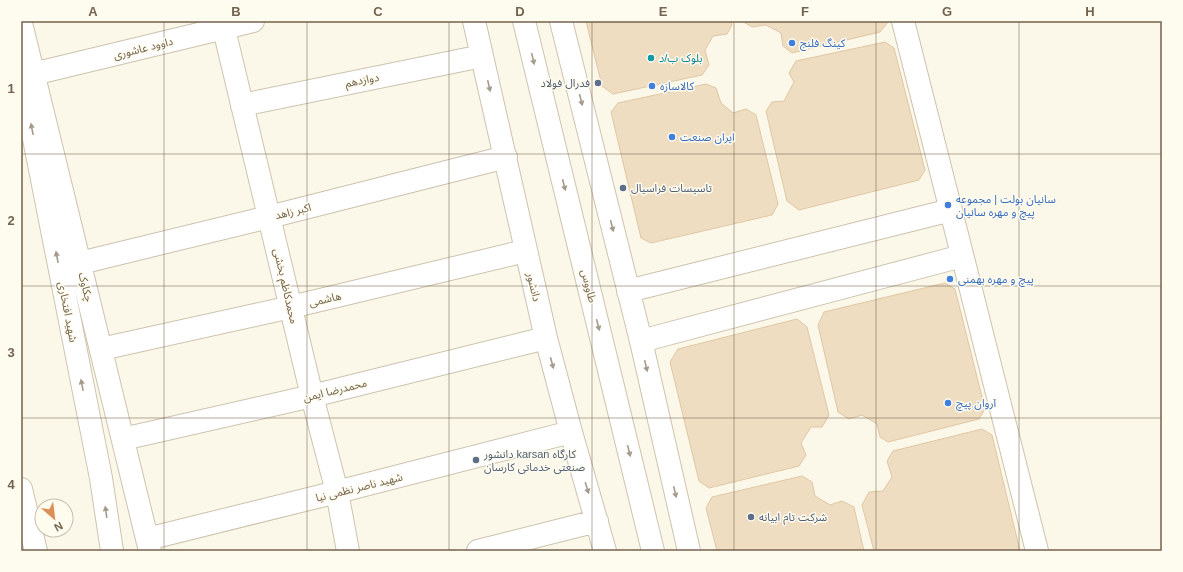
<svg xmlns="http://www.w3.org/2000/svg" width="1183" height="572" font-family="Helvetica,'Noto Sans Arabic',sans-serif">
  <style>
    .building { fill: #efddc2; stroke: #e0c7a3 }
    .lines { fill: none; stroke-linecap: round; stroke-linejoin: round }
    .street-casing { stroke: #cdc2af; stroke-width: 24 }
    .secondary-casing { stroke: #cfc3ad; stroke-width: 24 }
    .street { stroke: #fff; stroke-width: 22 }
    .secondary { stroke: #fff; stroke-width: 22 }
    .oneway { fill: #a59a8c }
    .grid { fill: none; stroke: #74634e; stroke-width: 1; stroke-opacity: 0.55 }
    .shop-dot { fill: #3f7fe0; stroke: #fefbef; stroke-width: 1.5 }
    .culture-dot { fill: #0f9aa8; stroke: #fefbef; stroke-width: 1.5 }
    .service-dot { fill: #5c6f8a; stroke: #fefbef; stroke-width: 1.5 }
    .labels { text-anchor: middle; stroke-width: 3; stroke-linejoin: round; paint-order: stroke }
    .shop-label { font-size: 11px; fill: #366cbe; stroke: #fefbef; text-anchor: start }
    .street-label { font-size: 11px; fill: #74634e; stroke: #fefbef }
    .culture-label { font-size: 11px; fill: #0d838f; stroke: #fefbef; text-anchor: start }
    .service-label { font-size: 11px; fill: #4e5e75; stroke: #fefbef; text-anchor: start }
    .neatline { fill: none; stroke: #74634e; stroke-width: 1.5 }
    .grid-label { font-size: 13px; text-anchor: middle; font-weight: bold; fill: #74634e }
  </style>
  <rect width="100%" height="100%" fill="#fbf8e9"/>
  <path class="building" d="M586,21h145l1,4 -5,9 -14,2 -8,14 4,15 -7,10 -89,19 -11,-8z
    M742,21h146v1l-8,10 -88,21 -9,-7 -2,-13 -15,-8 -14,2z
    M885,42l9,6 31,122 -6,10 -120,30 -12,-9 -21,-90 6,-9 12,-1 10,-19 -5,-9 7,-12z
    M706,84l10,4 5,15 12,10 13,-4 10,6 22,89 -6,11 -121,28 -10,-5 -30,-126 7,-9z
    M945,283l10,6 30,120 -6,10 -91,23 -8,-5 -3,-13 -15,-9 -13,4 -11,-7 -20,-87 6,-13z
    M797,319l10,8 22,88 -7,12h-11l-10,16 5,12 -7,11 -90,22 -10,-7 -29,-119 8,-13z
    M982,429l10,6 28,116h-146l-12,-46 7,-13 14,-1 9,-14 -5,-16 6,-10z
    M802,476l10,6 3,14 15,9 12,-4 12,6 10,44h-147l-11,-43 6,-11z"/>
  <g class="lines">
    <defs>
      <path id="street" d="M474,21l72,317 25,94 34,119
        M903,21l134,530
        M21,23l129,528
        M33,74l220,-53
        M242,105l240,-49
        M80,263l189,-46 237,-60
        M628,291l323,-81
        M641,341l321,-85
        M101,349l190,-42 234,-56
        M123,439l189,-43 234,-58
        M147,539l190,-47 234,-60
        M478,551l119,-30"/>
      <path id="secondary" d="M222,21l90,375 25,96 11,59
        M524,21l129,530
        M561,21l80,320 48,210
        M21,73l80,405 11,73
        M21,489l15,62"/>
    </defs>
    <use href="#street" class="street-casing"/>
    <use href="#secondary" class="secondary-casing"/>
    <use href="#street" class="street"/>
    <use href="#secondary" class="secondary"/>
  </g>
  <defs><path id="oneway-solid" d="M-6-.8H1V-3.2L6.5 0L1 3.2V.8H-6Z"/></defs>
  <g class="oneway">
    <use href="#oneway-solid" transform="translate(533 59) rotate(77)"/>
    <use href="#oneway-solid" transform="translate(489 86) rotate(77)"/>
    <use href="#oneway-solid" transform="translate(581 100) rotate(76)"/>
    <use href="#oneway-solid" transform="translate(32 129) rotate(-101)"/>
    <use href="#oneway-solid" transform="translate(564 185) rotate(76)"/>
    <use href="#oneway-solid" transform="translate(612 226) rotate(76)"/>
    <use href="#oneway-solid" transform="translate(57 257) rotate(-101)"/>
    <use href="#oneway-solid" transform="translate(598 325) rotate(76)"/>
    <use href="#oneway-solid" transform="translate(552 363) rotate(75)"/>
    <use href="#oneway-solid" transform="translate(646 366) rotate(77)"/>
    <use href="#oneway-solid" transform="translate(82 385) rotate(-101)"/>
    <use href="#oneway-solid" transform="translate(629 451) rotate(76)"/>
    <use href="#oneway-solid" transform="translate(587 488) rotate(73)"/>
    <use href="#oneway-solid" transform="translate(675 492) rotate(77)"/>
    <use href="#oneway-solid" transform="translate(106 512) rotate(-98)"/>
  </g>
  <path class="grid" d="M164,21v530M307,21v530M449,21v530M592,21v530M734,21v530M876,21v530M1019,21v530M21,154h1141M21,286h1141M21,418h1141"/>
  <g class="shop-dot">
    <circle cx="792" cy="43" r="4"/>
    <circle cx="652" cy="86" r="4"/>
    <circle cx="672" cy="137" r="4"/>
    <circle cx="948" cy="205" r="4"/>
    <circle cx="950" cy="279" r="4"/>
    <circle cx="948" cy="403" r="4"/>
  </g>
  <circle class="culture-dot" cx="651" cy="58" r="4"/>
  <g class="service-dot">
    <circle cx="598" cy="83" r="4"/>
    <circle cx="623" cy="188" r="4"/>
    <circle cx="476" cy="460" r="4"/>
    <circle cx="751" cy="517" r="4"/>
  </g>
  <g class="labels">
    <g class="shop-label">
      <text x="800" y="47">کینگ فلنج</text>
      <text x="660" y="90">کالاسازه</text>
      <text x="680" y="141">ايران صنعت</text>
      <text x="956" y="203">سانیان بولت | مجموعه<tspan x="956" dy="13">پیچ و مهره سانیان</tspan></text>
      <text x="958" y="283">پیچ و مهره بهمنی</text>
      <text x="956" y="407">آروان پیچ</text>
    </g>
    <g class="street-label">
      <text transform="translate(143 48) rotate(-14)" y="4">داوود عاشوری</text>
      <text transform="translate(362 80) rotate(-11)" y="4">دوازدهم</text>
      <text transform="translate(293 211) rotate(-14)" y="4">اکبر زاهد</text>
      <text transform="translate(286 286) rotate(77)" y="4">محمدکاظم بخشی</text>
      <text transform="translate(589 286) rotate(76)" y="4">طاووس</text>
      <text transform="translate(86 287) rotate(76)" y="4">چکاوک</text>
      <text transform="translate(534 287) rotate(77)" y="4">دانشور</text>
      <text transform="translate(325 299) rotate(-13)" y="4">هاشمی</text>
      <text transform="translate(68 312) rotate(79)" y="4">شهید افتخاری</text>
      <text transform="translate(335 390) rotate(-14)" y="4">محمدرضا ایمن</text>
      <text transform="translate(359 487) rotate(-14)" y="4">شهید ناصر نظمی نیا</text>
    </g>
    <g class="culture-label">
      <text x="659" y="62">بلوک ب/د</text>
    </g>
    <g class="service-label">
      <text x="590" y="87" text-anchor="end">فدرال فولاد</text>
      <text x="631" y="192">تاسیسات فراسیال</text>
      <text x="484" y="458">دانشور karsan کارگاه<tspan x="484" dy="13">صنعتی خدماتی کارسان</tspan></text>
      <text x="759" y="521">شرکت تام ابیانه</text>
    </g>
  </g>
  <rect width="1183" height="572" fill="none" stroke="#fefbef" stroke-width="44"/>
  <g transform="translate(54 518) rotate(152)"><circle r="19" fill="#fefbef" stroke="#c7beaf"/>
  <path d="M0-3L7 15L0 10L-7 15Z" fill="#dc9057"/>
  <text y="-6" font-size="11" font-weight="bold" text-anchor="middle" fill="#74634e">N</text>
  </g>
  <rect x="22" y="22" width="1139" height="528" class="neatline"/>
  <g class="grid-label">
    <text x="93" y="16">A</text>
    <text x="236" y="16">B</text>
    <text x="378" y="16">C</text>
    <text x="520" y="16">D</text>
    <text x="663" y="16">E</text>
    <text x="805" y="16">F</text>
    <text x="947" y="16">G</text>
    <text x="1090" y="16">H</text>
    <text x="11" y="93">1</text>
    <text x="11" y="225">2</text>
    <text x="11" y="357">3</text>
    <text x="11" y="489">4</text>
  </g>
</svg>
